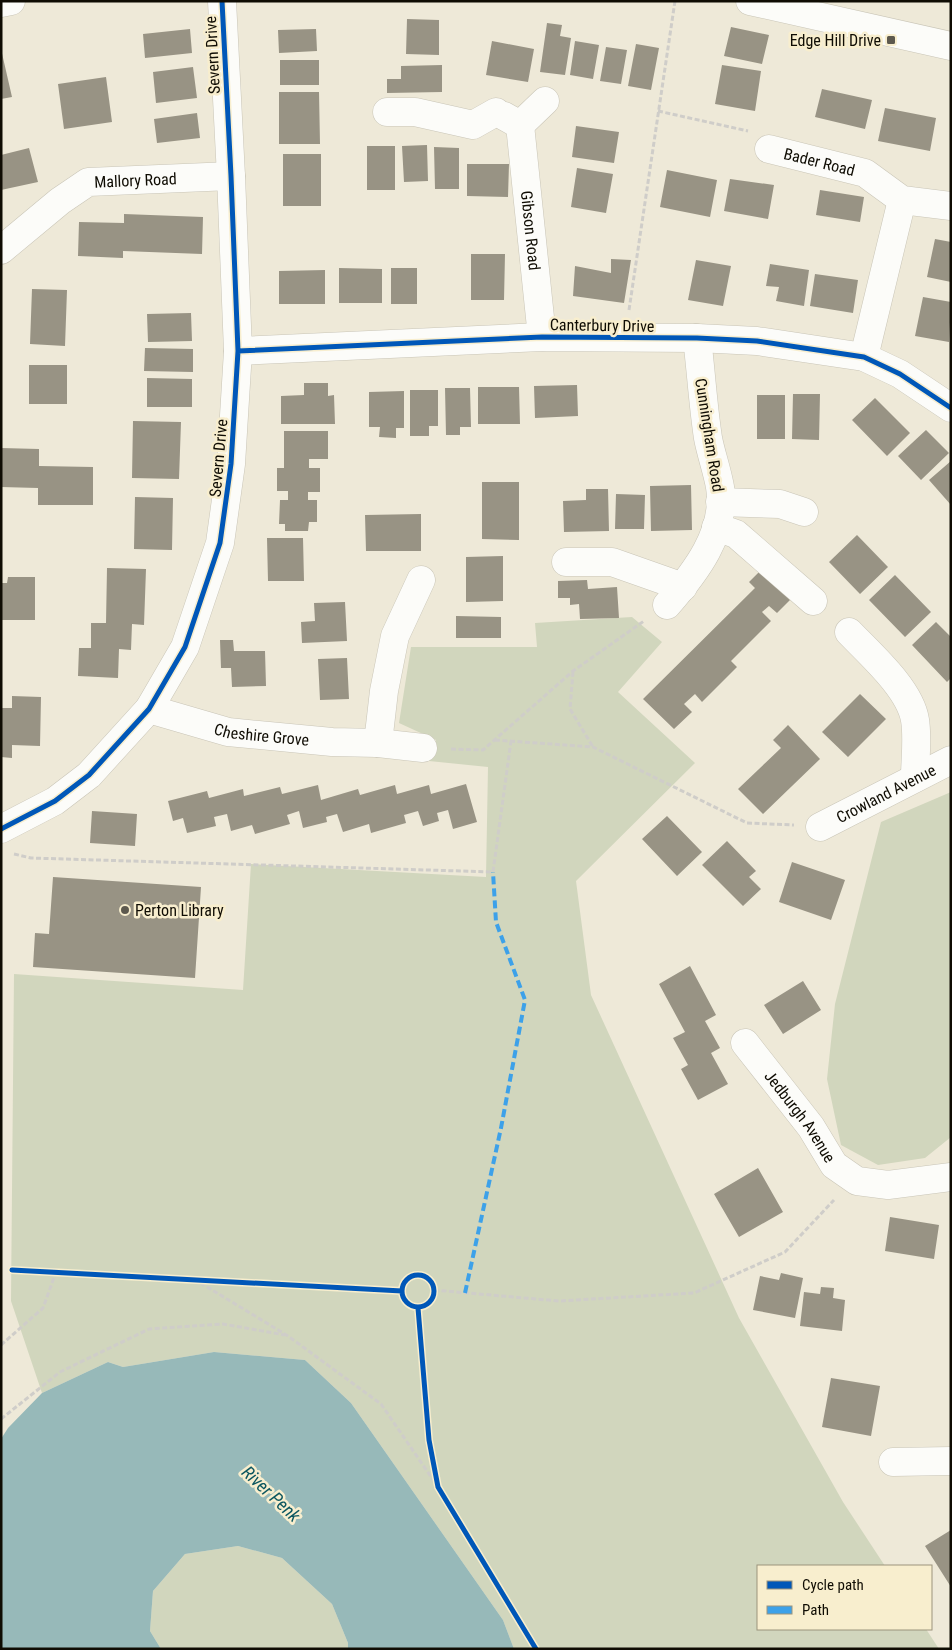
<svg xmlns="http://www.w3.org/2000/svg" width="952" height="1650" font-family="'Roboto Condensed',sans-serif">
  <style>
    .green { fill: #d1d6bd }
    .water { fill: #97b9b9 }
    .building { fill: #989384 }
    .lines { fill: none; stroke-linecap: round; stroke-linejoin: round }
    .minor-casing { stroke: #c9c5b7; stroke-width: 29 }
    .path { stroke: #cfcdc9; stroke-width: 3; stroke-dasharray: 5 2.5; stroke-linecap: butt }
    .minor { stroke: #fcfcf9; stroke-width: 28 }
    .quiet { stroke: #3da1e9; stroke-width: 4; stroke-dasharray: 8 4; stroke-linecap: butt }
    .cycleway-casing { stroke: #f8eece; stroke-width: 8 }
    .cycleway { stroke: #0057b8; stroke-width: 5 }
    .poi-dot { fill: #5d594e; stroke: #f8eece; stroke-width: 2 }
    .labels { text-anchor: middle; stroke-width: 5; stroke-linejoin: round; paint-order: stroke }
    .poi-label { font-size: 16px; fill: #0f0c03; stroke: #f8eece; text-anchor: end }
    .street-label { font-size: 16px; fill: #0f0c03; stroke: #f8eece }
    .water-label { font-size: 18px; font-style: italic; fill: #0d5760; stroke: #f8eece }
  </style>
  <rect width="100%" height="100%" fill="#eee9d8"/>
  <path class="green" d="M632,617l30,25 -44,50 77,71 -119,118 15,114 148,323 104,184 42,64h-127v63h168l13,20h-425l-11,-29 -152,-217 -46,-43 -91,-8 -91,15 -15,-5 -66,31 -31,-92 3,-327 229,16 8,-126 235,13 2,-110 -59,-6 7,-21 -37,-17 12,-76h126l-2,-24z
    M951,792v345l-26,21 -47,7 -37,-20 -14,-66 8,-75 46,-182z
    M238,1546l44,12 50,46 16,39v6h-187l-11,-18 3,-40 32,-37z"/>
  <path class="water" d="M214,1352l91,8 46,43 152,217 11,29h-166v-6l-16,-39 -50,-46 -44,-12 -53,8 -32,37 -3,40 11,18h-160v-210l7,-11 34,-35 66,-31 15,5z"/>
  <path class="building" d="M407,19l32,1v35l-33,-1z
    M547,23l15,2 -2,11 11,2 -6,37 -25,-3z
    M731,27l38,8 -7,29 -38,-8z
    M190,29l2,24 -47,5 -2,-24z
    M316,29l1,22 -38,2 -1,-23z
    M492,41l42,8 -6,33 -42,-7z
    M575,41l24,4 -6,34 -23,-4z
    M636,44l23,4 -8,42 -23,-4z
    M606,47l21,3 -6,34 -21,-3z
    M1,49l11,48 -11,2z
    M280,60h39v25h-39z
    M442,65v27l-55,1v-14h14v-13z
    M722,65l39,6 -6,40 -40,-7z
    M193,67l4,31 -41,5 -3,-31z
    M106,77l6,45 -48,7 -6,-45z
    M822,89l50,11 -7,29 -50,-12z
    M279,92h40l1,52h-41z
    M885,108l51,10 -6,33 -52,-10z
    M197,113l3,25 -43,5 -3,-24z
    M576,126l43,6 -5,31 -42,-6z
    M427,145l1,36 -24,1 -2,-36z
    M367,146h28v44h-28z
    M434,147l25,1v41h-24z
    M29,148l9,34 -37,8v-35z
    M283,154h38v52h-38z
    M467,164h42l-1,33 -41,-1z
    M577,168l36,6 -7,39 -35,-6z
    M667,170l50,10 -7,37 -50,-10z
    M730,179l44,6 -6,34 -44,-8z
    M820,190l44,7 -4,25 -44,-7z
    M124,214l79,3 -1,37 -79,-3v7l-45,-2 1,-34 45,1z
    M935,239l16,3v40l-24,-5z
    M471,254h34l-1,46h-33z
    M611,259l20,1 -7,43 -51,-7 2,-30 36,7z
    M696,260l35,6 -8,40 -35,-6z
    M770,264l39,6 -5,36 -28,-5 3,-14 -13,-1z
    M339,268l43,1v34h-43z
    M391,268h26v36h-26z
    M325,270v34h-46v-33z
    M815,274l43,6 -5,33 -43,-7z
    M32,289l35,1 -2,56 -35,-2z
    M923,297l28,5 -2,40 -34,-6z
    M191,313l1,28 -44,1 -1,-28z
    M145,348l48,1v23l-49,-1z
    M29,365h38v39h-38z
    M147,378l45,1v28h-45z
    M304,383h24v13l6,-1 1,29h-54v-28l23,-1z
    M577,385l1,31 -43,2 -1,-32z
    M478,387h41l1,37h-42z
    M445,388h25l1,39h-11v8h-14z
    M410,390h28v36h-9v10h-19z
    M404,391v37h-8v10l-17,-1 1,-10h-11v-35z
    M793,394h27l-1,46 -27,-1z
    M757,395h28v44h-28z
    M875,398l35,35 -23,23 -35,-36z
    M133,421l48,1 -2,57 -47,-1z
    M926,430l23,23 -28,27 -23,-24z
    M284,431h44v28h-19v9h11v24h-12v8h9v22h-8l-1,9h-23v-7h-6l1,-24h8v-9h-11v-23h7z
    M1,448l38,1v17l54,1v38h-55v-17l-37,-1z
    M951,461v44l-22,-25z
    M482,482h37v58l-37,-1z
    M691,485l1,45 -41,1 -1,-45z
    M586,489h22l1,42 -45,1 -1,-31 23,-1z
    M616,494l29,1 -1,34h-29z
    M135,497l38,1 -1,52 -38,-1z
    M421,514v37h-55l-1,-36z
    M857,535l31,32 -28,27 -31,-32z
    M267,538h36l1,43h-36z
    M503,556v45l-37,1v-45z
    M765,566l29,30 -17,17 -8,-7 -7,6 9,9 -40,40 6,6 -35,35 -7,-8 -11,10 8,8 -18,17 -31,-30 112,-111 -6,-6z
    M107,568l39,1 -2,56 -12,-1 -1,26 -12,-1 -1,29 -40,-2 1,-28h12v-25h15z
    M895,575l36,37 -26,25 -36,-37z
    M8,577h27v43h-34v-37h6z
    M587,580l1,9 29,-2 2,31 -39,1 -1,-15 -9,1v-7h-12v-17z
    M345,602l2,39 -45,2 -1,-21 14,-1 -1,-18z
    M456,616l45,1v21h-45z
    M936,622l15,15v41l-4,4 -35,-37z
    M220,640h13l1,11h31l1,35 -34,1 -1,-19h-10z
    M347,658l2,41 -29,1 -2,-41z
    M860,694l26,25 -38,38 -26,-25z
    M12,696l29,1 -1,49 -28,-1v13l-11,-1v-49h11z
    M788,725l32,34 -57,55 -25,-25 43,-41 -8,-8z
    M466,784l11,38 -24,7 -5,-19 -11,3 2,8 -16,5 -5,-15 -14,4 2,8 -35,10 -2,-9 -26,8 -6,-18 -11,3 1,5 -24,6 -4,-17 -12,4 3,9 -35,10 -3,-9 -21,6 -4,-17 -13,3 2,9 -29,7 -4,-15 -10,3 -5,-20 39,-10 2,7 34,-9 1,7 36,-9 2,7 36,-9 3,15 37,-11 2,6 35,-10 2,9 32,-9 2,9z
    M92,811l45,3 -2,32 -45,-3z
    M667,816l35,36 -25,24 -35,-37z
    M727,841l29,30 -7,6 12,12 -18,17 -41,-41z
    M792,862l53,18 -14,40 -52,-18z
    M53,877l148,10 -6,91 -162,-11 2,-34 14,1z
    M690,966l26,49 -11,6 15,27 -9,5 17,31 -30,16 -17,-31 7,-4 -15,-27 12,-6 -26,-48z
    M803,981l18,29 -38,24 -19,-29z
    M758,1168l25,44 -44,25 -25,-43z
    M890,1217l49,8 -5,34 -49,-8z
    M781,1273l22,5 -8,40 -42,-8 7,-34 19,4z
    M821,1287l13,1 -1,10 12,2 -3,31 -42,-5 4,-34 16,2z
    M831,1378l49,8 -9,50 -49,-9z
    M951,1530v57l-26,-41z"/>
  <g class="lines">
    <defs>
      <g id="minor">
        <path d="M750,1l201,45"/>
        <path d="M1,3l10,-2"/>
        <path d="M387,112h28l58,13 23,-13"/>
        <path d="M504,116l16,9 25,-24"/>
        <path id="s1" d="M520,125l22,212"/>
        <path id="s2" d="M769,149l96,24 37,27 49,6"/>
        <path id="s3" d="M1,250l59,-49 28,-19 143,-6"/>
        <path d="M238,351l304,-14 155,1 60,3 107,16 36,17 51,34"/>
        <path d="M864,357l38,-157"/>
        <path d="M720,502l60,2 24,8"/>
        <path d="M716,527l20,7 77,67"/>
        <path d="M566,562h46l71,25"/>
        <path d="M667,605c28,-32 60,-73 53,-118 -3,-17 -9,-33 -12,-49 -5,-33 -7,-67 -11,-100"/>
        <path d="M849,632c22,23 61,57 66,88 3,18 0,40 0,58"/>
        <path id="s4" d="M149,709l79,23 104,10 46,1 45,5"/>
        <path d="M378,743l6,-52 11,-55 26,-56"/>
        <path id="s5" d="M820,827l131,-67"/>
        <path d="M1,829l54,-28 34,-26 60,-66 36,-62 35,-104 11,-79 7,-113 -7,-175 -9,-175"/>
        <path id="s6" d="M745,1043l66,84 23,38 23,16 31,4 63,-8"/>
        <path d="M893,1462l58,-1"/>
      </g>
    </defs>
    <use href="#minor" class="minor-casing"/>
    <path class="path" d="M658,111l90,20
      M629,310l46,-309
      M573,672l-3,37 23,38
      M495,740l98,7 154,76 47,2
      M451,749l32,1 90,-79 71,-50
      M14,854l17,4 462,14 18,-131
      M194,1279l94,57 93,68 57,83
      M434,1290l125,11 135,-8 91,-41 49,-52
      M1,1345l42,-37 13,-36
      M1,1419l59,-47 89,-43 74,-5 62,11"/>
    <use href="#minor" class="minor"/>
    <path class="quiet" d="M465,1293l36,-165 24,-128 -29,-78 -3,-50"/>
    <defs>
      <path id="cycleway" d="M238,351l304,-14 155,1 60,3 107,16 36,17 51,34
        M1,829l54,-28 34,-26 60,-66 36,-62 35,-104 11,-79 7,-113 -7,-175 -9,-175
        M12,1270l390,21
        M402 1291a16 16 0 1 1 32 0a16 16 0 1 1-32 0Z
        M418,1308l11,132 9,47 98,162"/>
    </defs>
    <use href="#cycleway" class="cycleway-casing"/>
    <use href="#cycleway" class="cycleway"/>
  </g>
  <g class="poi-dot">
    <rect x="886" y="35" width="10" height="10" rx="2.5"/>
    <circle cx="125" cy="910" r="5"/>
  </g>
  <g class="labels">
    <g class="poi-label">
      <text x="881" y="46">Edge Hill Drive</text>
      <text x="135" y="916" text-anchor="start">Perton Library</text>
    </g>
    <g class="street-label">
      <text transform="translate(212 55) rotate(-93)" y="6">Severn Drive</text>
      <text dy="6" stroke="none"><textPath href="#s2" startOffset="52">Bader Road</textPath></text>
      <text dy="6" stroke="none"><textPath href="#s3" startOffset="158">Mallory Road</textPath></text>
      <text dy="6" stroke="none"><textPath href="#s1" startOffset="106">Gibson Road</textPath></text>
      <text transform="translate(602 325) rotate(1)" y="6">Canterbury Drive</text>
      <text transform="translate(710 435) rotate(81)" y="6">Cunningham Road</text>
      <text transform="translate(218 458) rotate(-85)" y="6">Severn Drive</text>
      <text dy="6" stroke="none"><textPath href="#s4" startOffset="116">Cheshire Grove</textPath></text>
      <text dy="6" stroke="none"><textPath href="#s5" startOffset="74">Crowland Avenue</textPath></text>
      <text dy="6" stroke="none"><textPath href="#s6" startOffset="92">Jedburgh Avenue</textPath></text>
    </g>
    <g class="water-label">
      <text transform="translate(271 1494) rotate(43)" y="6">River Penk</text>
    </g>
  </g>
  <rect width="952" height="1650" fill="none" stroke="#0f0c03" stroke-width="5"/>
  <rect x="757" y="1565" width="175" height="65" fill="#f8eece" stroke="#9b947d"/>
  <rect x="767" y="1581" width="25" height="8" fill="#0057b8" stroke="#9b947d"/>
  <text x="802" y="1590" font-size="15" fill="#0f0c03">Cycle path</text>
  <rect x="767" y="1606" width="25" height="8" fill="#3da1e9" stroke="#9b947d"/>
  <text x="802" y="1615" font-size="15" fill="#0f0c03">Path</text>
</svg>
